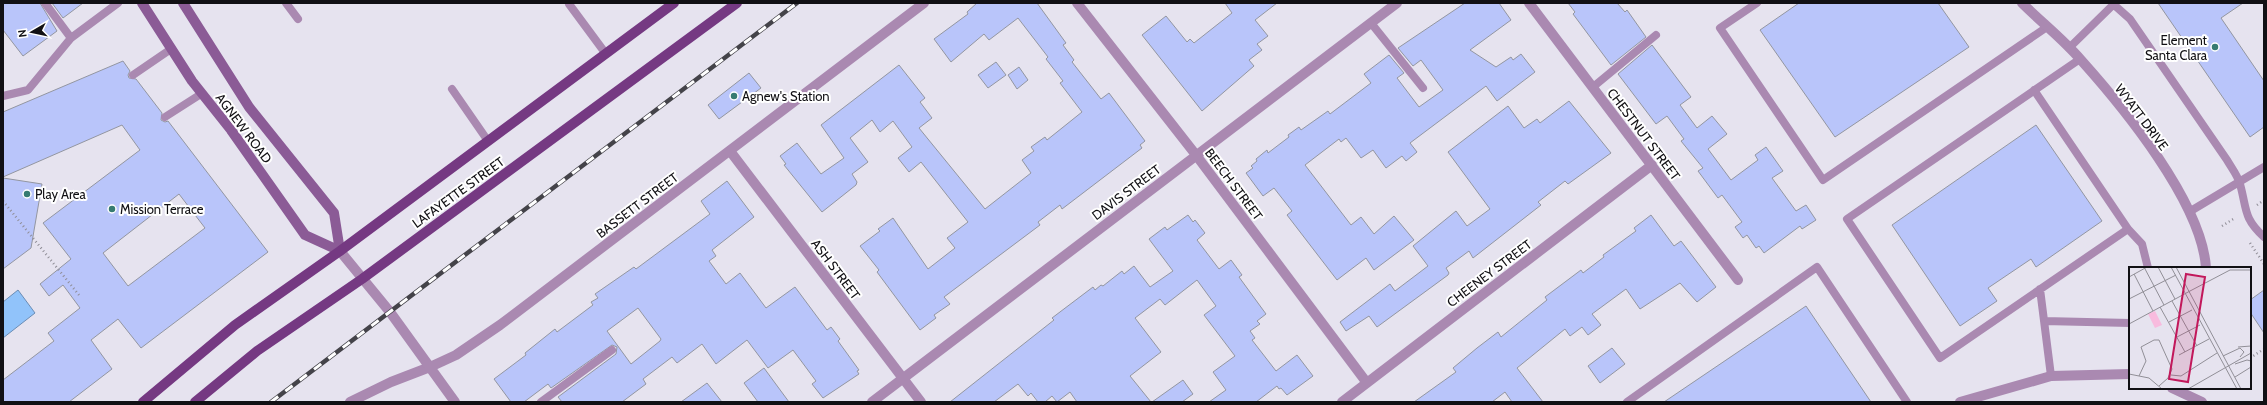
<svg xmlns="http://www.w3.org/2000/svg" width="2267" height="405" font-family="Cabin,sans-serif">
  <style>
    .water { fill: #91c3fa; stroke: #6b8db5 }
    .building { fill: #b9c5fa; stroke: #9396a1; fill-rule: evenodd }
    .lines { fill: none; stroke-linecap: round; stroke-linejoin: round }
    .path { stroke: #8f8d96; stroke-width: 2.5; stroke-dasharray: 1 3; stroke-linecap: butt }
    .service { stroke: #aa89b1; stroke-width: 8 }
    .minor { stroke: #aa89b1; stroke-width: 10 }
    .tertiary { stroke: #aa89b1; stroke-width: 10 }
    .secondary { stroke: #8b5b96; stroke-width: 10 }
    .primary { stroke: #753982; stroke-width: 10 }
    .rail-casing { stroke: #444349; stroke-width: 4.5 }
    .rail { stroke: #fff; stroke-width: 3; stroke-dasharray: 9; stroke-linecap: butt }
    .poi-dot { fill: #367b71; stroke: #fff; stroke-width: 1.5 }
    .labels { text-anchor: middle; stroke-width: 4; stroke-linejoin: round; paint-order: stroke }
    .poi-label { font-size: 13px; fill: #111014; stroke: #fff; text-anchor: start }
    .street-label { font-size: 13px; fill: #111014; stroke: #fff }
    .inset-road { fill: none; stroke: #918f97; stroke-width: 1 }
    .view { fill: #c2185b; fill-opacity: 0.15; stroke: #c2185b; stroke-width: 2 }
    .inset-edge { fill: none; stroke: #111014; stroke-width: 2 }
  </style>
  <rect width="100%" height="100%" fill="#e6e3ef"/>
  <path class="water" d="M18,290l17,23 -32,25v-36z"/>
  <path class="building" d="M3,3h37l17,28 -34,25 -20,-26z
    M52,3h31l-20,15z
    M977,3h60l29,40 -3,2 11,15 -2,2 29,37 8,-6 36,48 -5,4 2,3 -80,61 -2,-4 -22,17 2,3 -96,72 6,7 -16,11 2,3 -16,12 -43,-58 2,-2 -19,-24 20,-15 -2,-2 15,-11 35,51 27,-21 -8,-10 21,-16 -47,-60 -12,10 -11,-14 14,-11 -19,-26 -13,11 -8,-12 -22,18 18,24 -16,12 5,8 -1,3 -34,27 -38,-47 2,-1 -6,-8 17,-13 24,31 23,-16 -23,-33 78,-60 26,33 -5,4 12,16 -13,10 66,81 46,-36 -9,-13 12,-9 -3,-4 14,-10 2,3 35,-28 -22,-29 3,-2 -17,-22 2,-2 -30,-39 -29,22 -5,-6 -33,28 -17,-23 34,-25 -1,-2z
    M1225,3h52l-22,17 13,16 -11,8 5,6 -13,10 5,6 -52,45 -60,-76 24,-19 21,26 3,-3 4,4 38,-30z
    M1465,3h34l12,17 -41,30 26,17 15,-10 2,3 8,-6 14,18 -38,29 -11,-15 -76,57 7,9 -11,9 -4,-5 -16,12 -13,-18 -12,8 -15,-20 -5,4 -2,-3 -34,26 46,60 10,-8 13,17 20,-18 20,24 -40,30 -8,-12 -29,22 -50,-65 5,-4 -18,-23 -11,8 -17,-23 7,-5 -2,-2 6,-5 -1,-2 11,-9 1,3 21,-16 -1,-2 11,-8 2,3 27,-19 2,3 41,-31 -7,-9 25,-19 15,18 -7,5 22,29 24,-17 -22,-30 -8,6 -15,-18z
    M1568,3h49l8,9 2,-2 19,27 -35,28 -38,-51 2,-2z
    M1799,3h139l31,44 -134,90 -75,-107z
    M2158,3h85l-22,15 43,63v46l-14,10z
    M1652,45l39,52 -11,8 17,23 15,-12 15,18 -19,15 23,31 27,-20 -3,-5 11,-8 17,24 -11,7 24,33 10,-6 10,15 -14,9 -2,-3 -36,27 -5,-7 -3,2 -9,-13 -4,3 -8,-11 7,-5 -20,-27 -4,3 -20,-27 5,-3 -22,-27 3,-2 -17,-23 -11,8 -38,-50z
    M123,61l7,10 -2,4 1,3 7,1 26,34 -1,7 4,2 3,-1 100,131 -127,96 -23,-29 -27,21 21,29 -43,33h-66v-22l51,-39 -6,-8 32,-25 -17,-23 -14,11 -9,-12 31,-25 -28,-36 97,-73 -18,-25 -119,52v-65zM179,194l26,34 -77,58 -25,-33z
    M996,62l10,13 -18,13 -10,-13z
    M1019,67l9,13 -11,9 -9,-14z
    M749,73l12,15 -42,31 -11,-14z
    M1569,101l42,52 -43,31 -3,-3 -27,21 3,3 -68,53 -4,-7 -23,17 3,5 -1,2 -71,52 -8,-11 -23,15 -6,-9 50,-38 5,7 33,-25 -15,-20 43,-35 11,15 23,-17 -42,-57 60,-46 16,22 13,-9 3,4z
    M2036,125l66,96 -66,46 -5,-8 -43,29 9,13 -37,25 -68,-101z
    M3,178l39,6 -11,64 -28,21z
    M727,181l27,36 -42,33 4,6 -7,5 17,23 14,-11 26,35 29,-21 32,43 4,-3 9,12 -2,2 21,29 -2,1 2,3 -36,24 -11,-14 4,-3 -23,-31 -25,18 -21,-28 -31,24 -14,-20 -25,19 -5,-6 -29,22 3,5 -24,18h-60l-4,-5 58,-43 1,-7 -5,-2 -61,43 -3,-4 -24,18h-13l-17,-23 32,-24 -1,-2 30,-24 2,3 36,-27 -2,-3 7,-4 -3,-4 39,-27 2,2 74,-55 -9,-13zM638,308l23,31 -1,2 -29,23 -24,-33z
    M1188,215l5,7 2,-2 10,13 -8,7 22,29 12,-9 11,15 -3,2 27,37 -9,7 3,3 -10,7 5,7 -3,2 24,31 21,-16 16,21 -26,19 -6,-7 -2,1 -2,-3 -21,16h-47l17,-12 -13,-18 22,-16 -31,-41 12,-9 -19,-26 -32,25 -5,-6 -25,19 26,34 -31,24 21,26h-74l-7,-10 -13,10 -5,-6 -7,6h-7l-7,-9 -3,3 -10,-12 -24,18h-44l104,-82 -2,-2 41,-31 2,3 6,-5 2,1 19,-15 2,3 10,-8 16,21 23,-16 -24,-32 16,-12 2,3z
    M1651,215l23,31 7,-5 35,46 -19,15 -17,-19 -40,26 -14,-20 -34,25 9,11 -13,10 -6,-8 -12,9 -5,-7 -48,39 26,34h-31l-7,-10 -13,10h-78l42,-30 -3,-4 24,-20 21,-16 3,5 46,-37 -2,-3 36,-27 2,3 21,-16 -1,-2 33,-24 -2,-3z
    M2264,290v43l-14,-21v-12z
    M1806,306l65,96h-207z
    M1612,348l13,16 -25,19 -12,-17z
    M764,368l25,34h-31l-14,-19z
    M1183,380l10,14 -11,8h-30z
    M707,383l15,19h-41z"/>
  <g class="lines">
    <path class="path" d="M3,201l76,94
      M2257,205l7,-5
      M2222,226l13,-8
      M2250,243l14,21
      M2250,358l14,-9"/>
    <path class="service" d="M45,3l26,35
      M286,3l12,16
      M1757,3l-37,25 103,152 224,-153
      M2112,3l18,16 97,141c4,7 11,16 13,24 7,25 3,34 24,53
      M569,4l37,50
      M1371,23l52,65
      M2069,48l46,-45
      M2080,59l-233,160 93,139 188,-129
      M133,75l38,-26
      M1593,87l63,-52
      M452,89l36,52
      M2034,90l94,139 14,15 6,24
      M3,96l25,-6 43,-52 47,-35
      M165,117l36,-23
      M2189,212l75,-45
      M2040,289l11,87
      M2044,321l86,2
      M541,402l71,-52
      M1627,402l190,-135 90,135"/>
    <path class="minor" d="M1077,3l119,152 171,228
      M1529,3l209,277
      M2022,3c19,19 41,36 59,57 43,48 121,143 125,208
      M730,151l191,251
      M2172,388l30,14
      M350,402l41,-20 39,-15
      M872,402l525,-399
      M1342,402l310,-237
      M1960,402l91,-26 79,-2"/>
    <path class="tertiary" d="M340,251l50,61 65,90
      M430,367l26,-12 44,-30 424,-322"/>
    <path class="secondary" d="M142,3l50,78 39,49 74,105 35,16
      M183,3l66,104 85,106 6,38"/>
    <path class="primary" d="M143,402l92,-77 105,-74 334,-248
      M195,402l62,-51 105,-72 375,-276"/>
    <defs>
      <path id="rail" d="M271,402l526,-399"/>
    </defs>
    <use href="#rail" class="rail-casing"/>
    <use href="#rail" class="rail"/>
  </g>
  <g class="poi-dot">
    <circle cx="2215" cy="47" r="4"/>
    <circle cx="734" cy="96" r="4"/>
    <circle cx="27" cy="194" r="4"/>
    <circle cx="112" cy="209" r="4"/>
  </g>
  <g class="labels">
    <g class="poi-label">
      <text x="2207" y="45" text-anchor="end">Element<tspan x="2207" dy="15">Santa Clara</tspan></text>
      <text x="742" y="101">Agnew's Station</text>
      <text x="35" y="199">Play Area</text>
      <text x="120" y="214">Mission Terrace</text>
    </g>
    <g class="street-label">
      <text transform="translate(2142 117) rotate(53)" y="5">WYATT DRIVE</text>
      <text transform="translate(244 128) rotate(53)" y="5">AGNEW ROAD</text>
      <text transform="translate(1644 134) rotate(53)" y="5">CHESTNUT STREET</text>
      <text transform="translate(1234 184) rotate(53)" y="5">BEECH STREET</text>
      <text transform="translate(458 192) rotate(-36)" y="5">LAFAYETTE STREET</text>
      <text transform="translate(1126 192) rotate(-37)" y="5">DAVIS STREET</text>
      <text transform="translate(637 205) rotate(-37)" y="5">BASSETT STREET</text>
      <text transform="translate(836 269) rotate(53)" y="5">ASH STREET</text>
      <text transform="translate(1489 273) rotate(-37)" y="5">CHEENEY STREET</text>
    </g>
  </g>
  <g transform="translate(2129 267)">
    <rect width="122" height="122" fill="#e6e3ef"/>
    <path d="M26,44l7,14 -7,3 -7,-14z" fill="#f8bbde"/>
    <path class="inset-road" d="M15,0l20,38M29,0l17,32M42,0l66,122M47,0l65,122M5,7l19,37M0,10l18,-10M61,24l40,-21h21M0,32l47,-24M43,34l25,45M31,40l25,45M40,55l23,-12M0,57l61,-33M48,70l23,-12M109,80l13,-1M50,88l30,-16M94,89l17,-8 4,4 -4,5M106,97l12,-4 4,1M0,107l20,4 13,11M42,108l10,1 36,-23M10,109l7,-15 -5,-14 13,-7h5l13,29 -4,9 -9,8M106,110l16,-10M59,122l63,-36"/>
    <path class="view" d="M57,7l19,3 -17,105 -19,-3z"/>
    <rect width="122" height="122" class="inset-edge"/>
  </g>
  <rect width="2267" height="405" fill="none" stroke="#111014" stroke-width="8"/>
  <g transform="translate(32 32) rotate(261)" stroke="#ffffff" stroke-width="3" paint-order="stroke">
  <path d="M0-3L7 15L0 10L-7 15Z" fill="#111014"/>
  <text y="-6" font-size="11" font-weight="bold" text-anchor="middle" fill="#111014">N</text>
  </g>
</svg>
